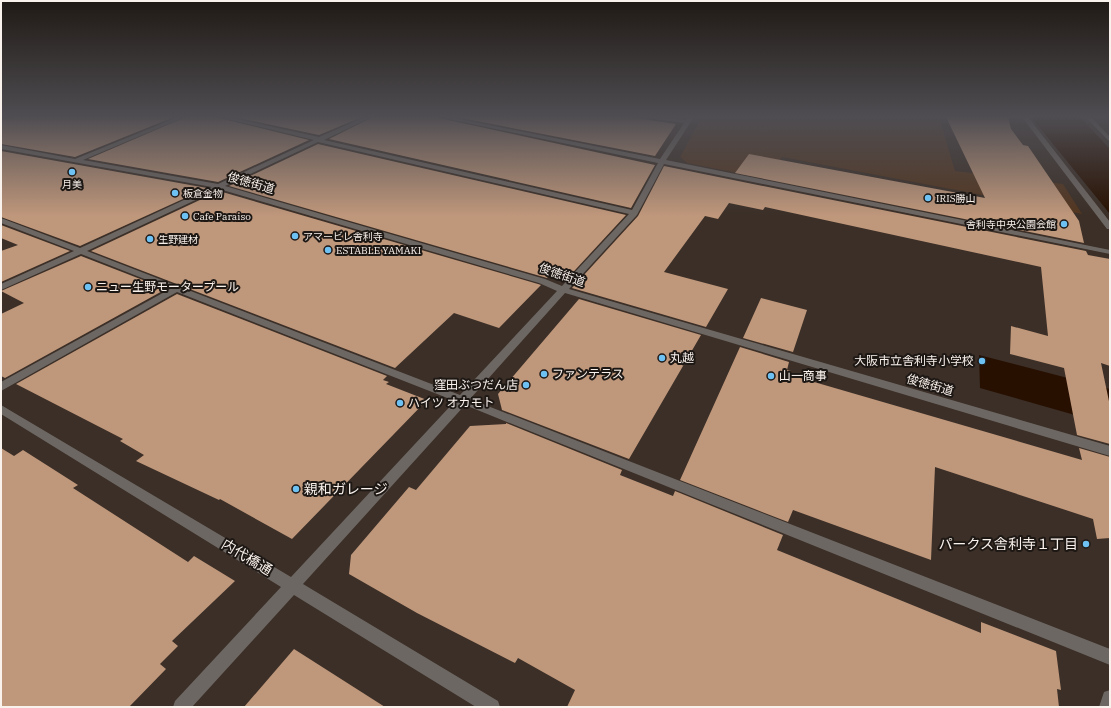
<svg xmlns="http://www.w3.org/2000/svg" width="1111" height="708" font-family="'IBM Plex Serif','Noto Sans JP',serif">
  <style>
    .green { fill: #533620 }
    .water { fill: #281000 }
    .building { fill: #bf977b }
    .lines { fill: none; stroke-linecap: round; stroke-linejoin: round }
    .minor { fill: #6d6763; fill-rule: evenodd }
    .poi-dot { fill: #6ec2f3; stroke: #1e1815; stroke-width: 1.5 }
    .labels { text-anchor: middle; stroke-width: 4; stroke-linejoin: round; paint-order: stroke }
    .far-poi-label { font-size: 10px; fill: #f9f1eb; stroke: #1e1815; text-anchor: start }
    .street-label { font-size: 12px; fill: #f9f1eb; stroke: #1e1815 }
    .poi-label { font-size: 12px; fill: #f9f1eb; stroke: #1e1815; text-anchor: start }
    .near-poi-label { font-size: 14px; fill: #f9f1eb; stroke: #1e1815; text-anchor: start }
    .near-street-label { font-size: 14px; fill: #f9f1eb; stroke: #1e1815 }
  </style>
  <rect width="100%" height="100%" fill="#3b2f27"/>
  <path class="green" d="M702,117h237l16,54 108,13 19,30 -300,-57 -14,22 -81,-16 -7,-6z"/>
  <path class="water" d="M1031,117h49l30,32v65z
    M979,355l131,34v36l-130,-37z"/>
  <path class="building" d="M12,117h162l-99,40 -74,-13v-24z
    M186,117h32l1,1 90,22 -91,42 -130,-23z
    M234,117h128l-43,18z
    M373,117h65l1,1 216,47 -24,43 -302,-69z
    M456,117h173l47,7 -21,32z
    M946,117h62l3,12 12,16 5,1 51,75 5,22 -349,-70 14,-19 236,44z
    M318,144l308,71 -62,67 -11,-10 -6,6 -318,-92z
    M1,151l206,37 -127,58 -79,-29z
    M664,166l422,85 2,4 22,4v107l-9,-3 9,43v38l-33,-9 -13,-67 -54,-14 1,-28 37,10 -7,-69 -276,-60 -2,3 -34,-7 -11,16 -13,-3 -41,56 64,17 -22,38 -134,-39 66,-72z
    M219,191l319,93 3,1 -42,43 -45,-15 -59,55 -304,-117z
    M1,225l69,26 -69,31v-31l17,-6 -17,-7z
    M81,256l85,33 -161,89 -4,-2v-62l23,-11 -23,-12z
    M177,294l210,82 -4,4 6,2 -3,2 41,16 -135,139 -72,-40 -1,1 -83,-39 8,-6 -24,-14 3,-2 -107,-55z
    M761,298l46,12 -14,42 -50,-14z
    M579,299l122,36 -72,124 -127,-49 -4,-16z
    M740,347l49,15 -2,8 4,1 -1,4 292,85 -3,-12 31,9v81l-13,1 -4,-20 -158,-52 -4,93 -138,-50 -5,12 -108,-42z
    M506,423l116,47 -2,5 53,21 2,-5 108,44 -6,15 204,83v-11l75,29 5,39 -4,-1 2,18h-492l8,-17 -57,-32 -3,5 -98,-50 -68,-39 2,-19 58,-68 7,3 54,-64 36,-2z
    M1,448l13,8 9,-6 55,35 -5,3 115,74 6,-6 41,25 -63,60 6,5 -18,18 6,5 -37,38h-128z
    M294,649l91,58h-141z"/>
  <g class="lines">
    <path class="minor" d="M1,117h5l-5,2z
      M178,117h7l-102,43 135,24 96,-44 -95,-23h9l91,20 46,-20h7l-48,23 308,70 26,-47 -219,-46h10l211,42 24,-36 -29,-4 -3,-2 34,3 2,-3h6l-28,43 444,90v4l-446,-90 -27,51 -68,74 541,157v10l-545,-163 -95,106 640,250v16l-645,-260 -162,179 195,117 2,6h-24l-182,-112 -102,112h-19l2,-6 106,-114 -280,-173v-9l290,172 164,-176 -278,-109 -176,99v-9l169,-93 -89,-35 -80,36v-6l73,-33 -73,-28v-5l79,30 132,-61 -211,-38v-4l74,14zM318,142l311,72 -67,72 -17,-7 -320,-93zM219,189l320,94 18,8 -97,104 -373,-144z
      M1022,117h6l82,105v7h-3z
      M1085,117h6l19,20v5z
      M1110,690v17h-11l5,-15z"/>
  </g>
  <linearGradient id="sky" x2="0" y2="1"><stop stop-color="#201a15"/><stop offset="0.54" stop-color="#4f4d52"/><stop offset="1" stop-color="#4f4d52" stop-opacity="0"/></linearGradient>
  <rect width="1111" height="216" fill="url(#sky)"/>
  <g class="poi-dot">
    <circle cx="72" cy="172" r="4"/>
    <circle cx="175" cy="193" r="4"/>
    <circle cx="928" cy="198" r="4"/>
    <circle cx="185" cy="216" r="4"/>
    <circle cx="1064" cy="224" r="4"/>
    <circle cx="295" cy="236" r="4"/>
    <circle cx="150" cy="239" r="4"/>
    <circle cx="328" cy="250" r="4"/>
    <circle cx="88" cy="287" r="4"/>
    <circle cx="662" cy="358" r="4"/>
    <circle cx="982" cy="361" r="4"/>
    <circle cx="544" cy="374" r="4"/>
    <circle cx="771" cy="376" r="4"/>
    <circle cx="526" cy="385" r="4"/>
    <circle cx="400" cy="403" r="4"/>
    <circle cx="296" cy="489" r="4"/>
    <circle cx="1086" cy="544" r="4"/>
  </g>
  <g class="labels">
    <g class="far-poi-label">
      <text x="72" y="188" text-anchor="middle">月美</text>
      <text x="183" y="197">板倉金物</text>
      <text x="936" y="202">IRIS勝山</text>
      <text x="193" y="220">Cafe Paraiso</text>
      <text x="1056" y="228" text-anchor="end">舎利寺中央公園会館</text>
      <text x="303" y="240">アマービレ舎利寺</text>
      <text x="158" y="243">生野建材</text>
      <text x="336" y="254">ESTABLE YAMAKI</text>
    </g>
    <g class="street-label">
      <text transform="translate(251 183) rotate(16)" y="4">俊徳街道</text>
      <text transform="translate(562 275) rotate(19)" y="4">俊徳街道</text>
      <text transform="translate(930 385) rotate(16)" y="4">俊徳街道</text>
    </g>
    <g class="poi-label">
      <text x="96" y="291">ニュー生野モータープール</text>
      <text x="670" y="362">丸越</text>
      <text x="974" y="365" text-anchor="end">大阪市立舎利寺小学校</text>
      <text x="552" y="378">ファンテラス</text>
      <text x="779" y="380">山一商事</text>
      <text x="518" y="389" text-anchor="end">窪田ぶつだん店</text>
      <text x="408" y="407">ハイツ オカモト</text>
    </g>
    <g class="near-poi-label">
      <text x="304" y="494">親和ガレージ</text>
      <text x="1078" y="549" text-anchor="end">パークス舎利寺１丁目</text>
    </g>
    <g class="near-street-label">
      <text transform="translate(247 557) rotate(31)" y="5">内代橋通</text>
    </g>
  </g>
  <rect width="1111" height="708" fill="none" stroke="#f9f1eb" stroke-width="4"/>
</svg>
